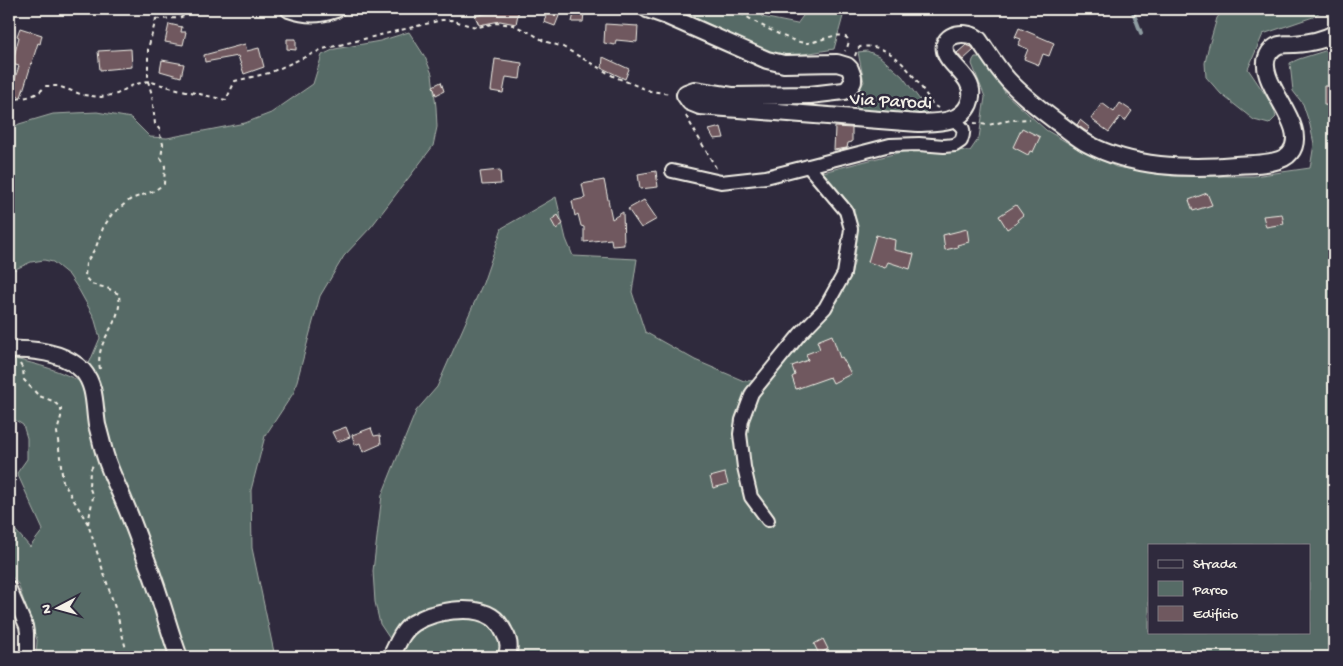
<svg xmlns="http://www.w3.org/2000/svg" width="1343" height="666" font-family="'Gochi Hand',sans-serif">
  <style>
    .green { fill: #566b66; stroke: #a5aea7; fill-rule: evenodd }
    .lines { fill: none; stroke-linecap: round; stroke-linejoin: round }
    .stream { stroke: #8e9ca1; stroke-width: 4 }
    .building { fill: #6f585f; stroke: #f4f1e8 }
    .minor-casing { stroke: #f4f1e8; stroke-width: 16 }
    .tertiary-casing { stroke: #f4f1e8; stroke-width: 20 }
    .path { stroke: #f4f1e8; stroke-width: 2; stroke-dasharray: 4 4; stroke-linecap: butt }
    .minor { stroke: #2f2a3d; stroke-width: 12 }
    .tertiary { stroke: #2f2a3d; stroke-width: 16 }
    .labels { text-anchor: middle; stroke-width: 5; stroke-linejoin: round; paint-order: stroke }
    .street-label { font-size: 19px; fill: #f4f1e8; stroke: #2f2a3d }
  </style>
  <rect width="100%" height="100%" fill="#2f2a3d"/>
  <filter id="ink" filterUnits="userSpaceOnUse"><feTurbulence type="fractalNoise" baseFrequency=".02" numOctaves="2"/><feDisplacementMap in="SourceGraphic" scale="10" xChannelSelector="R" yChannelSelector="G"/><feConvolveMatrix kernelMatrix="1 2 1 2 8 2 1 2 1" color-interpolation-filters="sRGB"/></filter>
  <g filter="url(#ink)">
    <path class="green" d="M677,9h81l4,8 35,7 11,-15h37l-11,40 -48,8 -28,-8 -36,-19z
      M1224,9h100l-11,8 -50,17 -15,35 25,37 3,11 -7,7 -15,-4 -33,-26 -15,-17 -1,-14 3,-14 9,-31z
      M409,32l16,25 7,17 4,33 1,20 -4,19 -62,81 -27,29 -24,40 -26,96 -29,44 -14,54 1,58 23,109h-87l-74,-199 -26,-92 12,-28 -6,-21 -15,-27 -10,-15 -16,-13 -9,-2 -13,2 -22,10v-142l10,-6 34,-10 44,-2 34,6 19,19 17,1 78,-15 26,-10 42,-29 9,-29 13,-6 45,-8z
      M1334,48v609h-820c2,-23 -2,-33 -21,-47l-93,16 -10,13 -10,-15 -5,-22 -2,-31 9,-76 34,-84 21,-24 46,-104 19,-55 54,-31 10,42 7,17 64,3 -5,33 13,40 50,28 49,21 27,-1 67,-79 16,-37 3,-25 -3,-30 -31,-37 82,-21 30,-2 35,2 9,-13 6,-41 -13,-33 1,-4 2,-3h5l3,2 23,35 40,36 22,13 48,24 56,9h82l56,-8 4,-24 -4,-19 -7,-21 -10,-13 -3,-28 9,-4zM1149,545h160v87h-160z
      M867,51l12,5 23,20 27,36 -33,3 -38,-4 -6,-13 12,-16 -6,-30z
      M14,359c24,5 47,12 69,24l89,274h-136l1,-17 -19,-56 -9,-11v-50l21,24 13,-17 -26,-57 10,-14v-21l-4,-13 -14,-9v-56z
      M448,618c20,0 43,-3 51,20 2,7 2,14 -2,19h-98c15,-27 19,-30 49,-39z"/>
    <g class="lines">
      <path class="stream" d="M1132,9l9,24"/>
    </g>
    <path class="building" d="M503,9h16l-3,15 -16,-3 -21,4 -4,-9 22,-5h6z
      M547,12l12,4 -4,10 -11,-4z
      M574,13h10l-1,9h-11z
      M169,24l13,3 -1,5h5l-3,13 -18,-3z
      M605,24l33,2 -1,16 -21,-2 -1,5 -11,-2z
      M20,28l22,7 -2,9 -2,-1 -17,54 -11,-3 9,-28 -7,-2 7,-27 -2,-1z
      M1019,28l35,15 -5,13 -6,-2 -4,11 -15,-6 4,-10 -10,-4 3,-6 -6,-2z
      M287,39h9v11l-9,-1z
      M245,44l2,7 12,-3 5,19 -20,7 -6,-18 -33,6 -1,-7z
      M966,45l6,2 2,3 -11,10 -6,-7z
      M131,49l1,18 -32,3 -2,-19z
      M603,57l26,12 -4,10 -23,-11z
      M495,59l27,4 -2,16 -14,-2 -3,16 -12,-2z
      M162,60l22,4 -3,13 -21,-6z
      M441,82l3,9 -8,4 -3,-9z
      M1324,86h10v20l-10,-1z
      M1102,103l12,9 6,-9 12,8 -7,10 -5,-4 -11,15 -18,-13z
      M1080,120l10,8 -3,4 -10,-7z
      M721,127l3,11 -10,1 -5,-9z
      M835,127l17,1v14l-4,1 -1,5 -13,2z
      M1022,128l18,9 -7,15 -3,-1 -2,4 -15,-8z
      M500,170l1,14 -19,1 -2,-13z
      M656,171l2,16 -18,2 -2,-15z
      M604,180l8,39 11,-7 1,33 -12,1 -1,-7 -27,3v-15l-3,-1 -3,-12 -3,2 -3,-15 13,-3 -3,-14z
      M1207,193l5,12 -19,6 -4,-11z
      M644,200l13,19 -16,9 -13,-19z
      M1016,205l7,10 -6,5 1,2 -11,7 -8,-13z
      M1282,214l2,10 -18,3 -3,-11z
      M558,215l5,9 -7,5 -5,-9z
      M967,229l2,13 -12,3 1,2 -13,3 -2,-15z
      M876,235l19,5 -1,10 20,4 -4,15 -22,-7 -3,6 -17,-6z
      M832,335l8,23 2,-1 9,17 -18,9 -3,-6 -34,12 -4,-12 3,-2 -3,-9 16,-6 -2,-6 14,-5 -3,-8z
      M346,427l4,10 -13,5 -5,-10z
      M371,428l3,8 6,-1 1,9 -18,8 -3,-9 -5,2 -3,-10z
      M725,473l3,11 -15,4 -3,-11z
      M823,639l5,10 -9,5 -5,-10z"/>
    <g class="lines">
      <defs>
        <path id="minor" d="M672,171l49,11 45,-5 124,-32 29,-1 25,2 11,-1 6,-4c5,-12 2,-14 -8,-22
          M768,520l-17,-23 -7,-30 -4,-33 2,-14 10,-27 48,-59 25,-26 19,-34 7,-45 -5,-18 -38,-45
          M9,587l17,39 1,7v24"/>
        <path id="tertiary" d="M289,9c17,6 30,6 47,0
          M647,9l20,7 100,44 17,4 53,-1 10,3 3,3 3,8v5l-5,7 -4,2 -34,4 -78,1 -38,-6 -8,3 -1,2 5,7 10,4 218,17c18,-1 42,1 51,-19 3,-7 3,-15 -1,-22 -5,-10 -21,-21 -23,-31 -4,-19 24,-21 34,-11 9,13 18,28 29,40 13,14 33,30 49,42 10,7 20,16 31,22 43,23 99,26 148,21 14,-1 45,0 54,-12 22,-27 -36,-71 -22,-98 2,-4 6,-8 11,-10 5,-1 10,-1 15,-1 14,-1 28,-3 40,-10
          M9,350c25,-1 55,2 74,21 13,15 11,36 14,54 3,10 5,20 8,30 5,17 13,32 20,49 9,21 16,42 24,63 12,30 19,61 30,90
          M391,657c6,-12 11,-27 23,-34 19,-12 58,-19 78,-6 5,3 9,9 12,15 5,8 6,17 2,25"/>
      </defs>
      <use href="#minor" class="minor-casing"/>
      <use href="#tertiary" class="tertiary-casing"/>
      <path class="path" d="M734,9c16,10 57,35 74,34 11,-1 26,-10 35,-7 8,2 6,9 2,15
        M156,19l23,-1 22,-9
        M855,56l2,-6 3,-3c35,-6 57,34 73,58l5,3
        M9,99c12,0 29,-2 36,-13h13l25,9 18,2 16,-3 16,-9 15,-4 25,7 53,12 9,-19 34,-8 54,-24 119,-29h9l20,6 7,1 18,-4 17,2 18,8 13,8 19,6 52,30 35,14 21,3
        M686,116l30,52
        M974,123l14,2 23,-5 19,-1
        M20,364l3,5 1,11 15,16 14,5 8,7v9l-4,15 6,50 25,42 29,90 11,43
        M100,369c-5,-27 16,-40 19,-63 1,-4 0,-9 0,-12l-12,-6 -16,-4 -6,-7 1,-14 10,-16 7,-19 9,-14 19,-15 23,-8 10,-7 1,-18 -4,-8 2,-14 -3,-9v-5l-5,-6 -3,-29 -4,-14v-32l8,-30 -4,-10
        M88,524l5,-27 -4,-11 1,-15 3,-6"/>
      <use href="#minor" class="minor"/>
      <use href="#tertiary" class="tertiary"/>
    </g>
  </g>
  <g class="labels">
    <g class="street-label">
      <text transform="translate(891 99) rotate(3)" y="7">Via Parodi</text>
    </g>
  </g>
  <rect width="1343" height="666" fill="none" stroke="#2f2a3d" stroke-width="30"/>
  <rect x="15" y="15" width="1313" height="636" fill="none" stroke="#f4f1e8" stroke-width="2" filter="url(#ink)"/>
  <rect x="1148" y="544" width="162" height="90" fill="#2f2a3d" stroke="#7e7a81"/>
  <rect x="1158" y="560" width="25" height="8" fill="#2f2a3d" stroke="#7e7a81"/>
  <text x="1193" y="568" font-size="15" fill="#f4f1e8">Strada</text>
  <rect x="1158" y="581" width="25" height="15" fill="#566b66" stroke="#7e7a81"/>
  <text x="1193" y="594" font-size="15" fill="#f4f1e8">Parco</text>
  <rect x="1158" y="606" width="25" height="15" fill="#6f585f" stroke="#7e7a81"/>
  <text x="1193" y="618" font-size="15" fill="#f4f1e8">Edificio</text>
  <g transform="translate(58 608) rotate(264)" stroke="#2f2a3d" stroke-width="4" paint-order="stroke">
  <path d="M0-4L9 19L0 12L-9 19Z" fill="#f4f1e8"/>
  <text y="-8" font-size="14" font-weight="bold" text-anchor="middle" fill="#f4f1e8">N</text>
  </g>
</svg>
